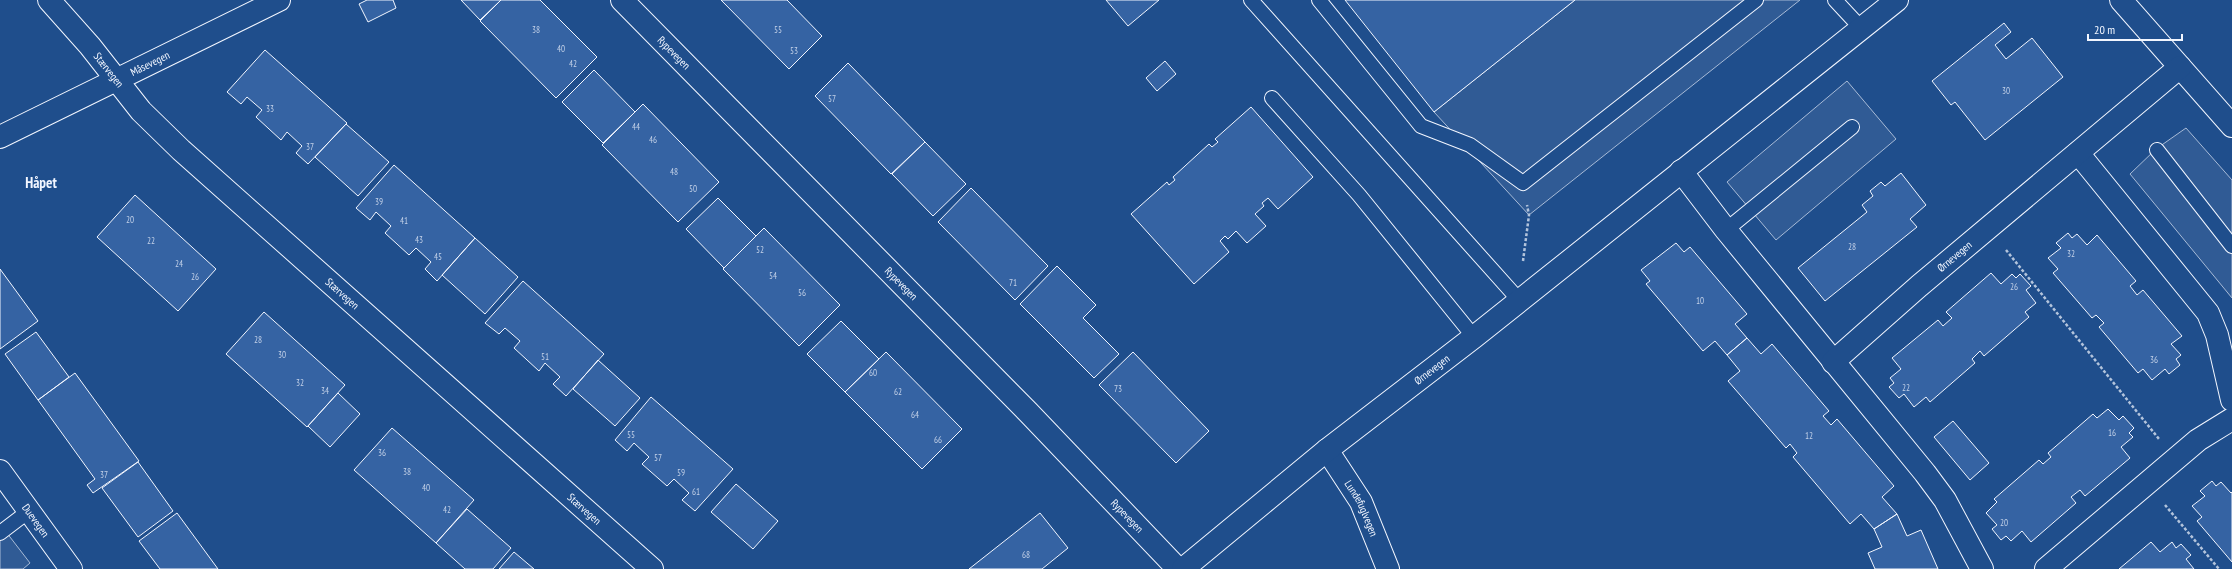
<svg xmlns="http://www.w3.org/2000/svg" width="2232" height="569" font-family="'PT Sans Narrow',sans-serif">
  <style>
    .parking { fill: #305b95; stroke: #a8bbd7 }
    .building { fill: #3563a3; stroke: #f2f6ff }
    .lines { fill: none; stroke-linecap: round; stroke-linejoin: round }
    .lane-casing { stroke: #f2f6ff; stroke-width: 16 }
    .street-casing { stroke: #f2f6ff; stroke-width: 24 }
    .path { stroke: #b3c4dc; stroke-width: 2.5; stroke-dasharray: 3 2; stroke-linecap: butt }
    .lane { stroke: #1f4e8c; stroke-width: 14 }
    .street { stroke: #1f4e8c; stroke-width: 22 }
    .labels { text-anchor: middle; stroke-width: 3; stroke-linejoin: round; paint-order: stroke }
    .number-label { font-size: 9px; fill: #c3d1e8 }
    .street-label { font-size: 11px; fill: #f2f6ff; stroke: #1f4e8c }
    .district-label { font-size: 15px; font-weight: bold; fill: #f2f6ff; stroke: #1f4e8c }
  </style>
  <rect width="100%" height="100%" fill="#1f4e8c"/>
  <path class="parking" d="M1575,0h225l-271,215 -95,-103z
    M1847,81l49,58 -120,101 -49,-58z
    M2186,128l46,52v118l-102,-124 26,-25z
    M0,524l30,39 -7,6h-23z"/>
  <path class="building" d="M367,0h26l3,8 -28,14 -9,-18z
    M461,0h40l-21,20z
    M501,0h39l57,57 -41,41 -76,-77z
    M721,0h66l35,36 -33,33z
    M1106,0h53l-31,26z
    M1345,0h230l-141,112z
    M2004,23l7,9 -16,13 11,14 26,-21 31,39 -78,63 -30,-38 -4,3 -19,-24z
    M265,50l82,73 -39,41 -12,-11 6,-7 -15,-14 -6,8 -25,-23 6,-7 -15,-13 -6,7 -14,-12z
    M1165,61l11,13 -19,17 -11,-13z
    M848,63l77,79 -34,32 -76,-78z
    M594,70l41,42 -32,31 -41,-41z
    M643,104l76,78 -41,40 -76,-77z
    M1251,107l62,70 -35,32 -10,-11 -6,5 2,3 -9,8 11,12 -19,17 -11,-12 -8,8 -3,-3 -5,5 9,11 -35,32 -63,-70 36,-32 2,3 6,-5 -2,-3 36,-33 3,3 6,-5 -3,-3z
    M346,124l43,38 -31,34 -43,-39z
    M925,142l41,42 -33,32 -41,-42z
    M394,165l81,73 -38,43 -12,-12 6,-7 -15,-14 -7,7 -24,-22 6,-7 -15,-14 -6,8 -14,-12z
    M1901,173l25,32 -16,14 7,8 -92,74 -27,-33 69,-56 -5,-7 11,-9 -3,-5 11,-9 4,4z
    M971,188l77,78 -33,34 -77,-78z
    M135,195l81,74 -38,42 -81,-74z
    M718,198l38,38 -32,32 -38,-39z
    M764,228l76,77 -41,41 -76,-77z
    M2068,233l4,5 5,-4 10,11 10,-10 39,46 -6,5 7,9 6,-5 39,46 -11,8 10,11 -5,4 4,6 -11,9 -4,-5 -13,11 -9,-11 -5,4 -39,-46 5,-4 -8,-8 -4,3 -39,-45 5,-4 -10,-11 13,-10 -5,-5z
    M475,238l43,39 -33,37 -43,-39z
    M1676,243l8,9 6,-5 57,67 -12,10 12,14 -20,17 -12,-14 -12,10 -57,-67 4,-3 -9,-11z
    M1057,266l39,39 -13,13 36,36 -25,24 -74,-74z
    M0,269l38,52 -38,28z
    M1991,273l10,11 11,-10 4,4 4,-4 11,12 -5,4 10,13 -11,9 4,5 -45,39 -4,-5 -8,8 3,4 -45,39 -4,-5 -12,10 -10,-13 -5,4 -10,-11 5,-4 -4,-5 11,-9 -9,-11 46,-38 5,6 9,-8 -6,-6z
    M523,281l81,73 -38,42 -13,-12 7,-7 -15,-14 -6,8 -25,-23 6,-7 -15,-13 -6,6 -14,-11z
    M264,312l81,73 -38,42 -81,-73z
    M841,321l38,38 -34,33 -38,-38z
    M36,332l33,45 -31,23 -33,-46z
    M1747,338l14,16 11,-10 57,67 -6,5 8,9 6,-6 57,67 -12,11 15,17 -23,15 -13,-15 -11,10 -57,-67 4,-4 -7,-9 -4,4 -58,-67 12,-10 -13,-16z
    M886,352l76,77 -40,40 -77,-77z
    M1133,352l76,79 -33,32 -77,-78z
    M598,360l42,38 -25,28 -42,-37z
    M75,373l64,88 -46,32 -6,-8 8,-6 -57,-79z
    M338,393l22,21 -30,33 -22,-21z
    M651,397l82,72 -38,42 -13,-11 7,-7 -15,-14 -7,7 -25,-22 7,-7 -15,-14 -7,8 -12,-11z
    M2108,409l11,11 4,-4 11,12 -5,5 4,4 -12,10 9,11 -45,38 -5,-6 -9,7 5,6 -45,39 -9,-11 -11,10 -5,-5 -5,4 -9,-11 5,-4 -11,-12 11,-11 -3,-3 45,-39 4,4 8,-7 -3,-4 45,-39 4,4z
    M1953,421l36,42 -19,17 -36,-43z
    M392,428l82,72 -38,43 -82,-73z
    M138,462l35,49 -35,26 -36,-49z
    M2212,481l4,5 5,-4 10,11 1,-1v70l-35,-41 5,-4 -10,-11 13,-10 -5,-5z
    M736,484l42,37 -25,28 -42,-37z
    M467,509l44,39 -18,21h-28l-29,-26z
    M177,513l41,56h-58l-21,-28z
    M1040,513l28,35 -26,21h-73z
    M1897,514l10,22 14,-6 17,39h-63l-7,-16 14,-6 -8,-18z
    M2151,542l9,10 12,-10 4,6 5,-4 10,11 -5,4 8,10h-75z
    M514,552l20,17h-35z"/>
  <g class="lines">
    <defs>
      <path id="lane" d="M1251,0l268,300
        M1319,0l102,126 49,19 53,38 233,-183
        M1835,0l26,28
        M1272,98l87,97 115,142
        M2157,150l75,96
        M1726,230l126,-103
        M0,533l29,-22"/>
      <g id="street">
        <path id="s1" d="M49,0l41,46 51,65 40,39 471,419"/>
        <path id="s2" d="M622,0l406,412 150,157"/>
        <path d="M2121,0l111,126"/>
        <path id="s3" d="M0,137l279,-137"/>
        <path d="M2078,153l130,160 9,22 15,65"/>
        <path d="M1681,171l45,59 199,243 20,27 37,69"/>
        <path id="s4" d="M1833,362l86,-76 261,-219"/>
        <path id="s5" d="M1327,450l34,52 27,67"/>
        <path id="s6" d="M0,471l71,98"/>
        <path id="s7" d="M1183,569l144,-119 147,-113 423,-337"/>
        <path d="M2046,569l152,-129 34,-21"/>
      </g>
    </defs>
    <use href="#lane" class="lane-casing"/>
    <use href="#street" class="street-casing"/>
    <path class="path" d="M2006,250l153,189
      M1523,261l6,-46 -2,-10
      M2165,505l54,64"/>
    <use href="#lane" class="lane"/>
    <use href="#street" class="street"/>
  </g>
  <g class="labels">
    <g class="number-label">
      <text x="536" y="33">38</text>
      <text x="778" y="33">55</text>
      <text x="561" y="52">40</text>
      <text x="794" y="54">53</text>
      <text x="573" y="67">42</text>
      <text x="2006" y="94">30</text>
      <text x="832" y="102">57</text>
      <text x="270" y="112">33</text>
      <text x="636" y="130">44</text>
      <text x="653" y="143">46</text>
      <text x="310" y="150">37</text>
      <text x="674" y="175">48</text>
      <text x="693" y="192">50</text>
      <text x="379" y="205">39</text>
      <text x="130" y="223">20</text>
      <text x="404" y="224">41</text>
      <text x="419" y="243">43</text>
      <text x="151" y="244">22</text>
      <text x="1852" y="250">28</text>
      <text x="760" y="253">52</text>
      <text x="2071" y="257">32</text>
      <text x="438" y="260">45</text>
      <text x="179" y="267">24</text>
      <text x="773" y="279">54</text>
      <text x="195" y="280">26</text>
      <text x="1013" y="286">71</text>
      <text x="2014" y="290">26</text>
      <text x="802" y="296">56</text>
      <text x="1700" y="304">10</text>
      <text x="258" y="343">28</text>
      <text x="282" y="358">30</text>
      <text x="545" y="360">51</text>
      <text x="2154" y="363">36</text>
      <text x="873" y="376">60</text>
      <text x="300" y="386">32</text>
      <text x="1906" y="391">22</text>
      <text x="1118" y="392">73</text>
      <text x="325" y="394">34</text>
      <text x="898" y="395">62</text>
      <text x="915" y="418">64</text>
      <text x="2112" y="436">16</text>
      <text x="631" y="438">55</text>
      <text x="1809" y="439">12</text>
      <text x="938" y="443">66</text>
      <text x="382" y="456">36</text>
      <text x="658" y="461">57</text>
      <text x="407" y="475">38</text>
      <text x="681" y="476">59</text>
      <text x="104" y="478">37</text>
      <text x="426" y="491">40</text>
      <text x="696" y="495">61</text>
      <text x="447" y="513">42</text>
      <text x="2004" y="526">20</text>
      <text x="1026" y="558">68</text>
    </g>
    <g class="street-label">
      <text dy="4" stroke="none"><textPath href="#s2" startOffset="74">Rypevegen</textPath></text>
      <text dy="4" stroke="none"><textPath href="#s3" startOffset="167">Måsevegen</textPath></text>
      <text dy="4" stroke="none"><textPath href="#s1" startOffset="92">Stærvegen</textPath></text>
      <text dy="4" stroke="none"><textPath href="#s4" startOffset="161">Ørnevegen</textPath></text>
      <text dy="4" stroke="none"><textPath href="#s2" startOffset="398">Rypevegen</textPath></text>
      <text dy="4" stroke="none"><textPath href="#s1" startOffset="416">Stærvegen</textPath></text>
      <text dy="4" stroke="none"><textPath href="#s7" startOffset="319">Ørnevegen</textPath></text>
      <text dy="4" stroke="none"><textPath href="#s1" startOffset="740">Stærvegen</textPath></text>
      <text dy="4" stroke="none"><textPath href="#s5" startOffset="68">Lundefuglvegen</textPath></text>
      <text dy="4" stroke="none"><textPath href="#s2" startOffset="722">Rypevegen</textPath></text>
      <text dy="4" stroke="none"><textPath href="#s6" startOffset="61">Duevegen</textPath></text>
    </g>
    <g class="district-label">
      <text x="41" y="188">Håpet</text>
    </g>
  </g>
  <path d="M2088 34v6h94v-6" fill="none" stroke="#f2f6ff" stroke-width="2"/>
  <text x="2094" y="34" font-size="12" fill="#f2f6ff" stroke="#1f4e8c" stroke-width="3" paint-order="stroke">20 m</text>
</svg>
